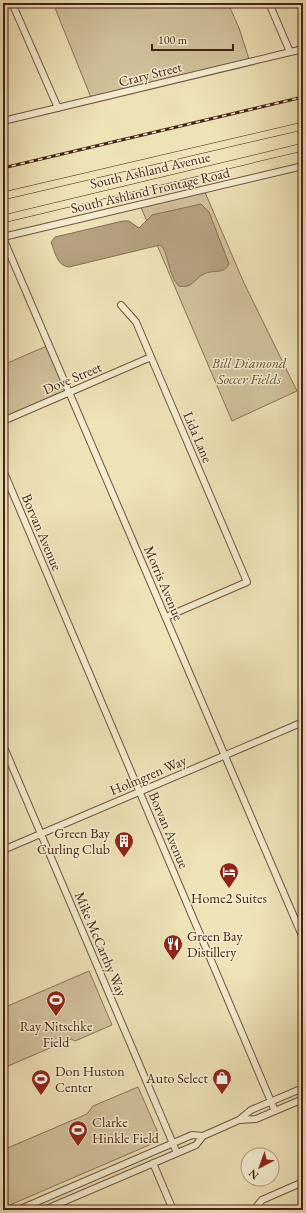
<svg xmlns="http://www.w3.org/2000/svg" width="306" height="1213" font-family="'EB Garamond',serif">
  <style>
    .green { fill: #d1c29c; stroke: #8b7259 }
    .water { fill: #b5a180; stroke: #886f56 }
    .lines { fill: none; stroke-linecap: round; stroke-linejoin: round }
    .minor-casing { stroke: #6f533e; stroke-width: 8 }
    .major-casing { stroke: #452316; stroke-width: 8 }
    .minor { stroke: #f4ecd0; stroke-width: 6 }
    .major { stroke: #eee2b7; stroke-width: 7 }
    .rail-casing { stroke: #452316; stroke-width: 3 }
    .rail { stroke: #f4ecd0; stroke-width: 1.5; stroke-dasharray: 4.5; stroke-linecap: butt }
    .labels { text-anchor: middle; stroke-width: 3; stroke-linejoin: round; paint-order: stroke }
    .street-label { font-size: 14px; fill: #452316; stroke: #f4ecd0 }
    .park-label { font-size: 14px; font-style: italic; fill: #684b38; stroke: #f4ecd0 }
    .poi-label { font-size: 14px; fill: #452316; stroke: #f4ecd0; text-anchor: start }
  </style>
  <rect width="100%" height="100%" fill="#eee2b7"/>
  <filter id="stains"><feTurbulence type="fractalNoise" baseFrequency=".005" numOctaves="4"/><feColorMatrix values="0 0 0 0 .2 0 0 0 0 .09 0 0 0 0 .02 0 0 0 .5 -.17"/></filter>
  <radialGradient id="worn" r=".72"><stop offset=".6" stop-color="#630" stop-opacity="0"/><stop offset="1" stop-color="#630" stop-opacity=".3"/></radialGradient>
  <path class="green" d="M53,3h175l11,25 11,34 -158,38z
    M204,190l40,93 53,108 -65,30 -92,-216z
    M49,345l21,47 -67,29v-56z
    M89,971l23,54 -37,16 -4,-2 -63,27 -1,4 -4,2v-64z
    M138,1087l21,48 -5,8 -151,65v-58l84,-36 6,-8z"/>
  <path class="water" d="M201,204l8,8 20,52c-5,11 -16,5 -25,10 -10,5 -12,15 -25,12 -11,-10 -11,-37 -19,-41l-91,22c-12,-1 -14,-15 -18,-25l4,-5 68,-16h6l10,7 13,-13z"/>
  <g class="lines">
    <defs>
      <path id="minor" d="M12,3l46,105
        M269,3l21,49
        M3,121l300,-72
        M3,237l300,-71
        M3,238l300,700
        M121,305l15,17 111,260 -81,35
        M303,377v-1
        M3,421l148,-64
        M3,470l272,641
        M3,745l174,408
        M3,850l300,-128
        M239,1120l17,-1 47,-20
        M153,1163l20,47
        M18,1210l174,-75 11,1
        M44,1210l152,-65 7,-9 36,-16 12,-10 52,-22
        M257,1210v-4l5,-6 41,-18"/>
      <path id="major" d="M3,196l300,-70
        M3,219l300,-72"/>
    </defs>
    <use href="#minor" class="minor-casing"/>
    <use href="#major" class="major-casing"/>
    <use href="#minor" class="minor"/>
    <use href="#major" class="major"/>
    <defs>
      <path id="rail" d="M3,168l300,-71"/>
    </defs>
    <use href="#rail" class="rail-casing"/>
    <use href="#rail" class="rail"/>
  </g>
  <defs>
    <symbol id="building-pin" viewBox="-11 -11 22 30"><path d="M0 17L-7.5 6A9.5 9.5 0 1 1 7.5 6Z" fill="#8f2418" stroke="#f4ecd0"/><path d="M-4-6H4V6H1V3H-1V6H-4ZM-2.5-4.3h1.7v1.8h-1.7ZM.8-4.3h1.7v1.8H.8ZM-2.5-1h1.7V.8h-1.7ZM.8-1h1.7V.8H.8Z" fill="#fff"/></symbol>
    <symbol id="hotel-pin" viewBox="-11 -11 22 30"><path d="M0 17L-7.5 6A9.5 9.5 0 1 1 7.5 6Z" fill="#8f2418" stroke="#f4ecd0"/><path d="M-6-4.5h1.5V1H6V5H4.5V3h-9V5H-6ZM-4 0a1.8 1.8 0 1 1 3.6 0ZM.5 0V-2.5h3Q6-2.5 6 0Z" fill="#fff"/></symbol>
    <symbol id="restaurant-pin" viewBox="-11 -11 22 30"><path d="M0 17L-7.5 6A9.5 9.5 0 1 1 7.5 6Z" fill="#8f2418" stroke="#f4ecd0"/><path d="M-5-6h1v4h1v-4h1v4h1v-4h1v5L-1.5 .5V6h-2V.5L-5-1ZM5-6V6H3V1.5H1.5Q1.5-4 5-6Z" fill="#fff"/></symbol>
    <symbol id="stadium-pin" viewBox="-11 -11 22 30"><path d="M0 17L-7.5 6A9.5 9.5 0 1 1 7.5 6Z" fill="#8f2418" stroke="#f4ecd0"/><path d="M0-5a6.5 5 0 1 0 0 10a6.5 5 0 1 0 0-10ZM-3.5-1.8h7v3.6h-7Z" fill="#fff"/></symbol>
    <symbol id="shop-pin" viewBox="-11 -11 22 30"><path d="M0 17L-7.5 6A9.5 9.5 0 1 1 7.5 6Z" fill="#8f2418" stroke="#f4ecd0"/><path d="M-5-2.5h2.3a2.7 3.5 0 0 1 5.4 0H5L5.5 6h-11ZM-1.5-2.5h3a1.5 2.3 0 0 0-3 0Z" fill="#fff"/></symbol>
  </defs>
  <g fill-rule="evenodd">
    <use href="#building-pin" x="113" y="830" width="22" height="30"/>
    <use href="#hotel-pin" x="218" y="861" width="22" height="30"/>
    <use href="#restaurant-pin" x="162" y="933" width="22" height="30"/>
    <use href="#stadium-pin" x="45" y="989" width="22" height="30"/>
    <use href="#shop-pin" x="211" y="1067" width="22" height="30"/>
    <use href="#stadium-pin" x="30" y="1068" width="22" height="30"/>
    <use href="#stadium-pin" x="67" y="1119" width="22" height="30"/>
  </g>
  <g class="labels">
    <g class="street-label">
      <text transform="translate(150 74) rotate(-14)" y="5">Crary Street</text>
      <text transform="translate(150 170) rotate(-13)" y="5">South Ashland Avenue</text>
      <text transform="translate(150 190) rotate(-13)" y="5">South Ashland Frontage Road</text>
      <text transform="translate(72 378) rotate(-23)" y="5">Dove Street</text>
      <text transform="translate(198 437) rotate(67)" y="5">Lida Lane</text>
      <text transform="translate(42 532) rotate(67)" y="5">Borvan Avenue</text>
      <text transform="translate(164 583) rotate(67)" y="5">Morris Avenue</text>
      <text transform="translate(148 775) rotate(-23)" y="5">Holmgren Way</text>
      <text transform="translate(169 830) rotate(67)" y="5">Borvan Avenue</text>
      <text transform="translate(101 944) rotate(67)" y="5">Mike McCarthy Way</text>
    </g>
    <g class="park-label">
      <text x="249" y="368">Bill Diamond<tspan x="249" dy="16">Soccer Fields</tspan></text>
    </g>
    <g class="poi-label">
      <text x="110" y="838" text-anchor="end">Green Bay<tspan x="110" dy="16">Curling Club</tspan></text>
      <text x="229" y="903" text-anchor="middle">Home2 Suites</text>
      <text x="187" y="941">Green Bay<tspan x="187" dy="16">Distillery</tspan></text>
      <text x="56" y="1031" text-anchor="middle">Ray Nitschke<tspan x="56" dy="16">Field</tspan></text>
      <text x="55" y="1076">Don Huston<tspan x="55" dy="16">Center</tspan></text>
      <text x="208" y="1083" text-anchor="end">Auto Select</text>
      <text x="92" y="1127">Clarke<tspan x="92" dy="16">Hinkle Field</tspan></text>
    </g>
  </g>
  <rect width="306" height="1213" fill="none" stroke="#eee2b7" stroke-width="16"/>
  <rect x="4" y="4" width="298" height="1205" fill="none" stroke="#452316" stroke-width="2"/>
  <rect x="8" y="8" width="290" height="1197" fill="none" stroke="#452316"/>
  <g transform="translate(260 1167) rotate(221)"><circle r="19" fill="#f4ecd0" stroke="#ae9c86"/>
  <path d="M0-3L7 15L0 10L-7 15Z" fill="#8f2418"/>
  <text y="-6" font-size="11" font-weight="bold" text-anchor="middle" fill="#452316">N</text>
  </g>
  <path d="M152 44v6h81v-6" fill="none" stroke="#452316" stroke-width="2"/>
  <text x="158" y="44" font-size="12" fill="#452316" stroke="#f4ecd0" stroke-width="3" paint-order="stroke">100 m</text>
  <rect width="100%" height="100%" filter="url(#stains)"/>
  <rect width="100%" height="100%" fill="url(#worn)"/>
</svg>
